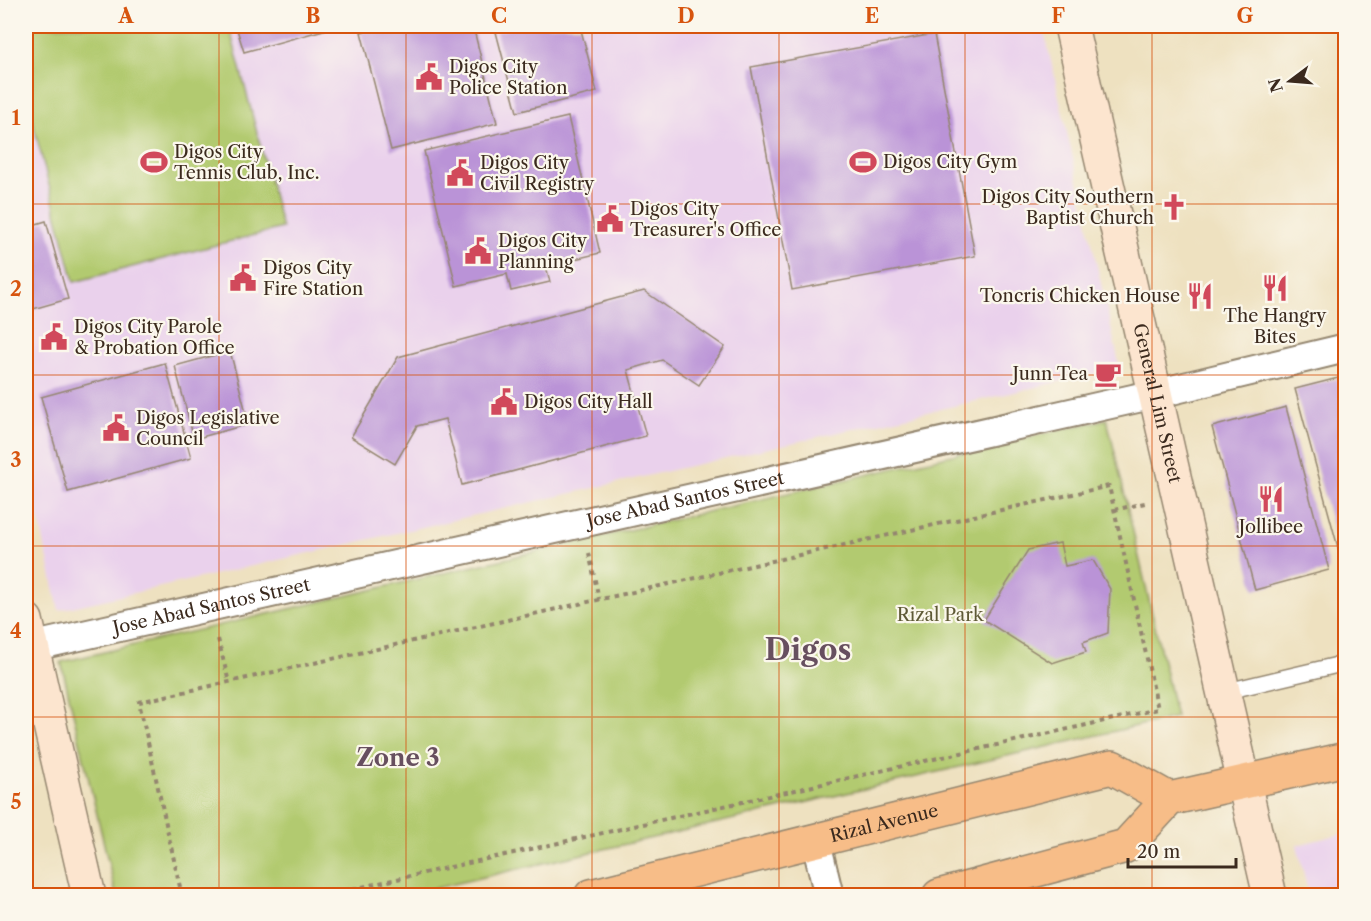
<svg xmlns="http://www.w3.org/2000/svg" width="1371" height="921" font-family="'Libre Caslon Text',serif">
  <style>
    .built { fill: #ead1ec }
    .green { fill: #b2ca6f; stroke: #767a46; stroke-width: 1.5 }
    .building { fill: #ba93d7 }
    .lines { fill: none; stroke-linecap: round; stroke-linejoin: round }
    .lane-casing { stroke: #94866f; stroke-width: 18 }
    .street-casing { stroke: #94866f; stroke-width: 32 }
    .secondary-casing { stroke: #94866f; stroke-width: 36 }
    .primary-casing { stroke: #94866f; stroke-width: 36 }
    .path { stroke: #94866f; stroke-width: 4; stroke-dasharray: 4.5 4.5; stroke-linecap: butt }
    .lane { stroke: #fff; stroke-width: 15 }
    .street { stroke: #fff; stroke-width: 28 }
    .secondary { stroke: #fce5cf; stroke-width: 33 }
    .primary { stroke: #f7bd88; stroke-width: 33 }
    .grid { fill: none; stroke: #d7540e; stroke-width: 1.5; stroke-opacity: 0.55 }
    .labels { text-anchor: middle; stroke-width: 4.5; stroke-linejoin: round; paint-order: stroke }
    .poi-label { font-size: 18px; fill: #3b2a1e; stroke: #fbf7ec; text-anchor: start }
    .street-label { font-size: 18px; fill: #3b2a1e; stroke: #fbf7ec }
    .park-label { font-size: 18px; fill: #5f5a36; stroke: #fbf7ec }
    .district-label { font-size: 24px; font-weight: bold; fill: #674f5f; stroke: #fbf7ec }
    .town-label { font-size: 30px; font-weight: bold; fill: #674f5f; stroke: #fbf7ec }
    .neatline { fill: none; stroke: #d7540e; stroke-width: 2 }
    .grid-label { font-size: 20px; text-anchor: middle; font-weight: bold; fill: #d7540e }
  </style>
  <rect width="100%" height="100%" fill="#fbf7ec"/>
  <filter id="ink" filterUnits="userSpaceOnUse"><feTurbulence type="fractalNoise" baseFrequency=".0167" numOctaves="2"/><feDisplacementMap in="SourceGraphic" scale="12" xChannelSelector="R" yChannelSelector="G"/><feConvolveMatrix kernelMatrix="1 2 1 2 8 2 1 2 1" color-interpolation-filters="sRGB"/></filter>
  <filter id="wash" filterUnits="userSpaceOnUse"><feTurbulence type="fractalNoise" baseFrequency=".008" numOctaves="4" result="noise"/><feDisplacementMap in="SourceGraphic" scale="24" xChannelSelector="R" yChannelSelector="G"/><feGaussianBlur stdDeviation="1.35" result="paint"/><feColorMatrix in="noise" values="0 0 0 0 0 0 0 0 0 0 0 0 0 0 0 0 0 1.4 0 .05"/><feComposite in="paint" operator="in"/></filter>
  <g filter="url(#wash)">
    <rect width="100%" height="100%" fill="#eee1c0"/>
    <path class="built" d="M26,26h1017l77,342 -1061,242 -33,-150z
      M1345,833v62h-36l-12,-50z"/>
    <path class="green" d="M26,26h203l53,202 -208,54 -48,-186z
      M1107,419l69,298 -770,178h-290l-55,-233z"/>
    <g id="blocks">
      <path class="building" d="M236,26h102l-94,26z
        M387,26h86l24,97 -106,27 -30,-118z
        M521,26h59l17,66 -80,20 -21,-80z
        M934,34l41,222 -183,34 -41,-223z
        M568,117l32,136 -54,13 4,16 -39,9 -4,-17 -51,12 -32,-135z
        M46,221l22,78 -42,12v-84z
        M644,291l81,56 -26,38 -37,-25 -34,10 18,66 -184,49 -17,-66 -28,7 -22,38 -44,-27 47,-80z
        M230,351l19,73 -55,15 -19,-73z
        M165,363l26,95 -123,34 -27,-95z
        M1346,376v189l-3,1 -48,-177z
        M1286,407l43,163 -74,20 -43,-163z
        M1060,543l5,23 28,-6 17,29 -2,44 -25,9 3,10 -34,11 -68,-43 44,-70z"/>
    </g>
  </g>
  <g filter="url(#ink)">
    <use href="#blocks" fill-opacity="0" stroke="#94866f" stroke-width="1.5"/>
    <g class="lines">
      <defs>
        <path id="lane" d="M1223,692l123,-29"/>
        <g id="street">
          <path id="s1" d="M26,648l1129,-254 191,-46"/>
          <path d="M816,842l13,54"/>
        </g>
        <g id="secondary">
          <path id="s2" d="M1071,26l199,870"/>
          <path d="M26,620l63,276"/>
        </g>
        <g id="primary">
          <path id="s3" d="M591,896l521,-129 57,32"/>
          <path d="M939,896l187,-50 43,-47 177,-40"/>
        </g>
      </defs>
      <use href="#lane" class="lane-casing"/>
      <use href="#street" class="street-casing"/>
      <use href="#secondary" class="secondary-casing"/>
      <use href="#primary" class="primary-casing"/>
      <path class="path" d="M1114,510l31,-7
        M589,553l10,46
        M218,639l11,43
        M182,896l-43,-194 970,-216 49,223 -837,187"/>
      <use href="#lane" class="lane"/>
      <use href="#street" class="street"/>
      <use href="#secondary" class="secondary"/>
      <use href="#primary" class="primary"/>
    </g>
  </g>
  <path class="grid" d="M219,26v870M406,26v870M592,26v870M779,26v870M965,26v870M1152,26v870M26,204h1320M26,375h1320M26,546h1320M26,717h1320"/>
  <defs>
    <symbol id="civic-bare" viewBox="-9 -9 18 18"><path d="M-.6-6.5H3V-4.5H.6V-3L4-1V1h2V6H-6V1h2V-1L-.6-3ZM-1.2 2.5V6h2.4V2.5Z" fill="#d1495b" stroke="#fbf7ec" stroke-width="2.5" paint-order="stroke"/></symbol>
    <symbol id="stadium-bare" viewBox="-9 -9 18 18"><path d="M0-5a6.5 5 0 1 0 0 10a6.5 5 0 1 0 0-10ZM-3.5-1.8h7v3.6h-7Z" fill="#d1495b" stroke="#fbf7ec" stroke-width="2.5" paint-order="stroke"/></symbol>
    <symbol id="church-bare" viewBox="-9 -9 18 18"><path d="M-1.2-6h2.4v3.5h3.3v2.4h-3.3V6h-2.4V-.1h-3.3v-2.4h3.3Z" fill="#d1495b" stroke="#fbf7ec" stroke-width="2.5" paint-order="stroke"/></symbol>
    <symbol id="restaurant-bare" viewBox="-9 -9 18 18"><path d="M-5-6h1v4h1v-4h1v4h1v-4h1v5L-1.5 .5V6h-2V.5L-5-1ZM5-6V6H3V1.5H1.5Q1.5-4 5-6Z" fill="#d1495b" stroke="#fbf7ec" stroke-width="2.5" paint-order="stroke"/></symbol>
    <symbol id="cafe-bare" viewBox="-9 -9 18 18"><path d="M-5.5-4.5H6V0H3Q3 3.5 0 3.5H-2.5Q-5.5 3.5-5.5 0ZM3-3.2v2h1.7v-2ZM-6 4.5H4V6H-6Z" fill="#d1495b" stroke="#fbf7ec" stroke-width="2.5" paint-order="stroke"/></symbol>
  </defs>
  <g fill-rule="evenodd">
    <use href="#civic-bare" x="410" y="58" width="38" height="38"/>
    <use href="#stadium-bare" x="135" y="143" width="38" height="38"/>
    <use href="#stadium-bare" x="844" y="143" width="38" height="38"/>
    <use href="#civic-bare" x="441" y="154" width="38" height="38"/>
    <use href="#church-bare" x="1155" y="188" width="38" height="38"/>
    <use href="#civic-bare" x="591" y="200" width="38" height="38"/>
    <use href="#civic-bare" x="459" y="232" width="38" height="38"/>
    <use href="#civic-bare" x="224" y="259" width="38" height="38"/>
    <use href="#restaurant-bare" x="1256" y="269" width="38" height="38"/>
    <use href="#restaurant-bare" x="1181" y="277" width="38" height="38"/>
    <use href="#civic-bare" x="35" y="318" width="38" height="38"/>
    <use href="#cafe-bare" x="1089" y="355" width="38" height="38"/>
    <use href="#civic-bare" x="485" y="383" width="38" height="38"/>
    <use href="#civic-bare" x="97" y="409" width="38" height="38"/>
    <use href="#restaurant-bare" x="1252" y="480" width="38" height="38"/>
  </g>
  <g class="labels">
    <g class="poi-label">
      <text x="449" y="73">Digos City<tspan x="449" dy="21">Police Station</tspan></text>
      <text x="174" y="158">Digos City<tspan x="174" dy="21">Tennis Club, Inc.</tspan></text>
      <text x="883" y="168">Digos City Gym</text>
      <text x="480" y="169">Digos City<tspan x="480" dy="21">Civil Registry</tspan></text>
      <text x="1154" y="203" text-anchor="end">Digos City Southern<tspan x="1154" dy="21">Baptist Church</tspan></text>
      <text x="630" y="215">Digos City<tspan x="630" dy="21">Treasurer's Office</tspan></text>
      <text x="498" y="247">Digos City<tspan x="498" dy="21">Planning</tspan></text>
      <text x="263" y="274">Digos City<tspan x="263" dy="21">Fire Station</tspan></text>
      <text x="1180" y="302" text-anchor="end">Toncris Chicken House</text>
      <text x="1275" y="322" text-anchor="middle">The Hangry<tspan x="1275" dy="21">Bites</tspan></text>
      <text x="74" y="333">Digos City Parole<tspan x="74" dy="21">&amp; Probation Office</tspan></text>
      <text x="1088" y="380" text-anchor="end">Junn Tea</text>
      <text x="524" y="408">Digos City Hall</text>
      <text x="136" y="424">Digos Legislative<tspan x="136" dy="21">Council</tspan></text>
      <text x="1271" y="533" text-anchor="middle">Jollibee</text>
    </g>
    <g class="street-label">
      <text dy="6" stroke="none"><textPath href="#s2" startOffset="387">General Lim Street</textPath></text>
      <text dy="6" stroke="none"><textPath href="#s1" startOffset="676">Jose Abad Santos Street</textPath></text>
      <text dy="6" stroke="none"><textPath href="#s1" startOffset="190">Jose Abad Santos Street</textPath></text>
      <text dy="6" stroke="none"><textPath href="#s3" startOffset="302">Rizal Avenue</textPath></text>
    </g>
    <g class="park-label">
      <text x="940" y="621">Rizal Park</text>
    </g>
    <g class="district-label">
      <text x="398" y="766">Zone 3</text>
    </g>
    <g class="town-label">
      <text x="808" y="660">Digos</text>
    </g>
  </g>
  <rect width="1371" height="921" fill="none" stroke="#fbf7ec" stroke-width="66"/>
  <g transform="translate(1290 81) rotate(254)" stroke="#fbf7ec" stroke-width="4.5" paint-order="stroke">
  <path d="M0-4.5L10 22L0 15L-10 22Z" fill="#3b2a1e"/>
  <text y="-9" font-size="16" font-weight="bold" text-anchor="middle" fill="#3b2a1e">N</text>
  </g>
  <path d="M1128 858v9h108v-9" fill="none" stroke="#3b2a1e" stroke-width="3"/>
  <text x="1137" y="858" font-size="18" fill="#3b2a1e" stroke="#fbf7ec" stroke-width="4.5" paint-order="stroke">20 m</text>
  <rect x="33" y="33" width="1305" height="855" class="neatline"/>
  <g class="grid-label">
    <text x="126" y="23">A</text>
    <text x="313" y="23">B</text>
    <text x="499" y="23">C</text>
    <text x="686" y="23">D</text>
    <text x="872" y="23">E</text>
    <text x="1058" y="23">F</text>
    <text x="1245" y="23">G</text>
    <text x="16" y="125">1</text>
    <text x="16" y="296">2</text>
    <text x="16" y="467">3</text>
    <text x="16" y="638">4</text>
    <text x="16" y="809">5</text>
  </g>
</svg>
